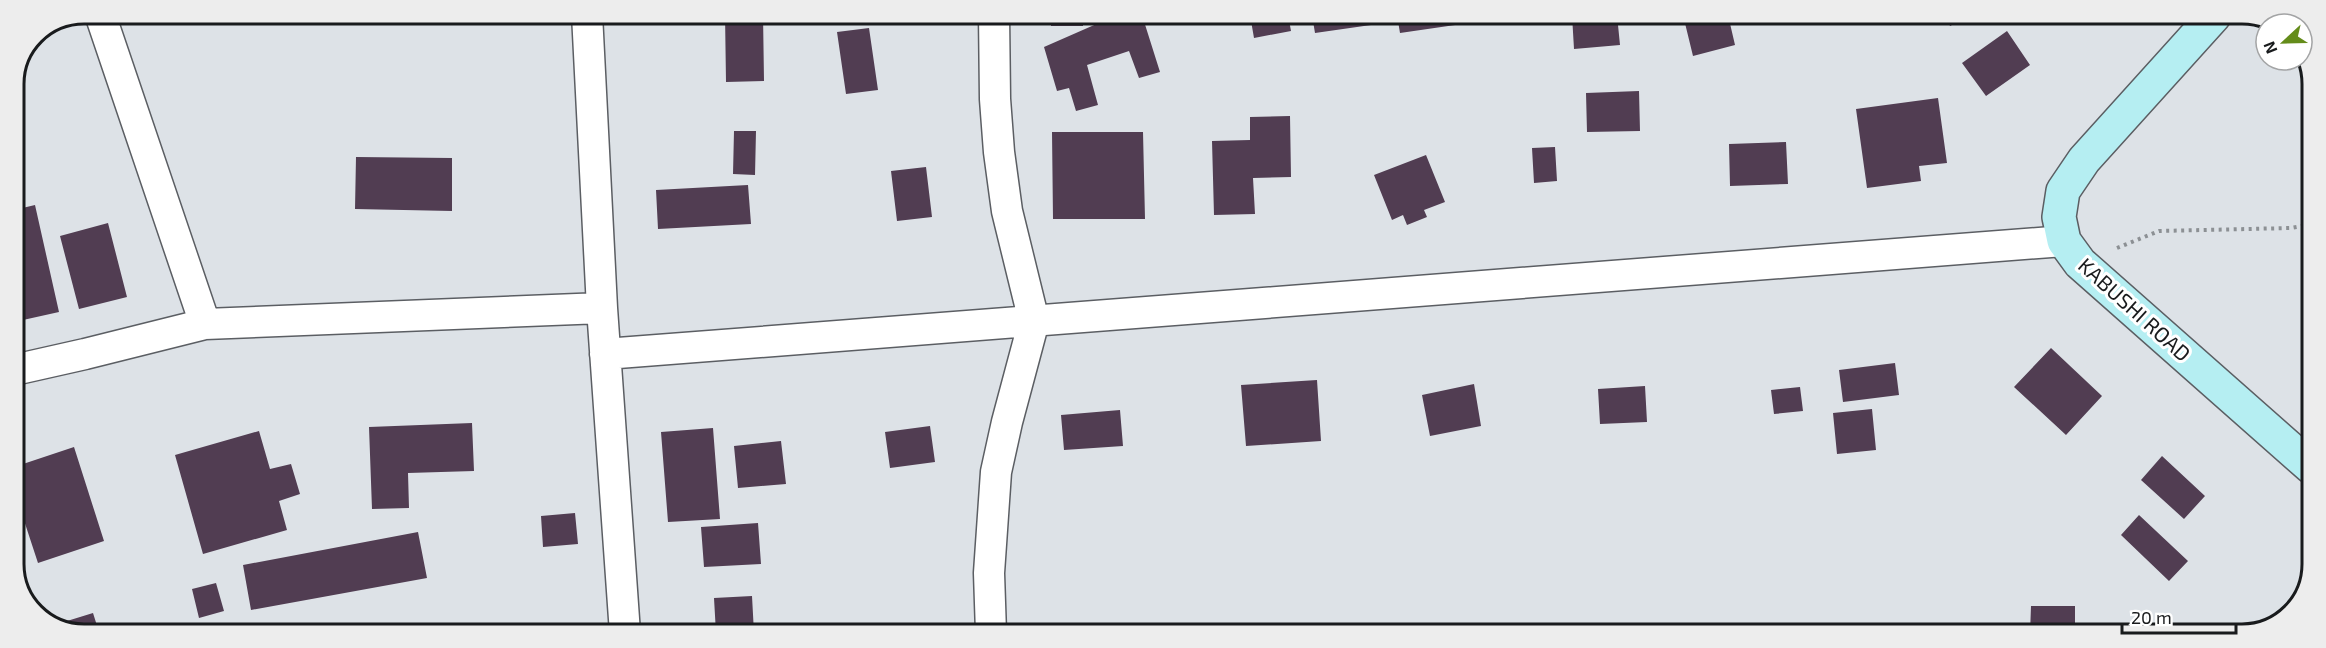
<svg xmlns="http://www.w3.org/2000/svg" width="2326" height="648" font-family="'Exo 2',sans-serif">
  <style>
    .building { fill: #513d52 }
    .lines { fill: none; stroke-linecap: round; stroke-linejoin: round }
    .street-casing { stroke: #5b5e63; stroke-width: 33 }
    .secondary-casing { stroke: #5b5e63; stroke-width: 36 }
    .path { stroke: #8c9094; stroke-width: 4; stroke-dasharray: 3 4.5; stroke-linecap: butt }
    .street { stroke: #fff; stroke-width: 30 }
    .secondary { stroke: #b5eef2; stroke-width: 33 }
    .labels { text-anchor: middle; stroke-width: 6; stroke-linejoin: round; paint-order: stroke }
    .street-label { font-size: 21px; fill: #191b1d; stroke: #fff }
    .rim { fill: none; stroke: #191b1d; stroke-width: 3 }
  </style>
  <rect width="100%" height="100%" fill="#dde2e7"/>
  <path class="building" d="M725,14h38l1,67 -38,1z
    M1051,15h32v11h-32z
    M1117,15h25l18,57 -21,6 -10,-27 -42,14 11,40 -22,6 -7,-23 -12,3 -13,-44z
    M1250,15h38l3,16 -37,7z
    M1312,15h58l1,10 -56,8z
    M1397,15h64l1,9 -62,9z
    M1572,15h45l3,30 -46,4z
    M1683,15h45l7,30 -42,11z
    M1945,15l25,1 -20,10z
    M869,28l9,62 -32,4 -9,-62z
    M2007,31l23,34 -44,31 -24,-33z
    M1639,91l1,40 -53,1 -1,-39z
    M1938,98l9,65 -28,3 2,15 -54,7 -11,-79z
    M1290,116l1,61 -38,1 2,36 -41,1 -2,-74 38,-1v-23z
    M734,131h22l-1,44 -22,-1z
    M1052,132h91l2,87h-92z
    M1786,142l2,42 -58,2 -1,-42z
    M1555,147l2,34 -23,2 -2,-35z
    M1426,155l19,47 -21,8 3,7 -20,8 -4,-10 -11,5 -18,-45z
    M356,157l96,1v53l-97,-2z
    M926,167l6,50 -35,4 -6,-50z
    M748,185l3,39 -93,5 -2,-39z
    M35,205l24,107 -45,10v-112z
    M108,223l19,74 -48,12 -19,-73z
    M2051,348l51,48 -36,39 -52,-48z
    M1895,363l4,32 -56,7 -4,-32z
    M1317,380l4,61 -75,5 -5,-61z
    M1474,384l7,42 -51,10 -8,-41z
    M1645,386l2,36 -47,2 -2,-35z
    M1800,387l3,24 -29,3 -3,-24z
    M1872,409l4,41 -39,4 -4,-41z
    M1120,410l3,36 -59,4 -3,-35z
    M472,423l2,48 -66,2 1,35 -37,1 -3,-82z
    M930,426l5,36 -45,6 -5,-36z
    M713,428l7,91 -52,3 -7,-90z
    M259,431l11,38 21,-5 9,30 -21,7 8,29 -84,24 -28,-99z
    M781,441l5,43 -48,4 -4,-42z
    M74,447l30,94 -66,22 -24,-73v-23z
    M2162,456l43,40 -21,23 -43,-39z
    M575,513l3,31 -35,3 -2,-31z
    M2139,515l49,46 -19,20 -48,-46z
    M758,523l3,41 -57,3 -3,-40z
    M418,532l9,46 -176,32 -8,-45z
    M216,583l8,28 -25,7 -7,-29z
    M752,596l2,37h-38l-2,-35z
    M2031,606h44v28h-45z
    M93,613l6,19h-33l-12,-7z"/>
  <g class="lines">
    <defs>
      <path id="street" d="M100,14l105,310
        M587,14l15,294 23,325
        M605,354l1459,-113
        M14,370l71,-16 120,-30 397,-16
        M991,633l-2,-60 7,-101 11,-50 27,-101 -27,-110 -8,-59 -4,-53 -1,-85"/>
      <path id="secondary" d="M2214,16l-130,144 -21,31 -4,26 5,24 16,22 231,204"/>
    </defs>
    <use href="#street" class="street-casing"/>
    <use href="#secondary" class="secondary-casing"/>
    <path class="path" d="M2117,248l42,-17 132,-3 21,-4"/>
    <use href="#street" class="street"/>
    <use href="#secondary" class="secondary"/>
  </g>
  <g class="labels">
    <g class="street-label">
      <text transform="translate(2134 310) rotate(42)" y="7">KABUSHI ROAD</text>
    </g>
  </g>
  <path d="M0 0H2326V648H0ZM84 24H2242A60 60 0 0 1 2302 84V564A60 60 0 0 1 2242 624H84A60 60 0 0 1 24 564V84A60 60 0 0 1 84 24Z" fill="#ededed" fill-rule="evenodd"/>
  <path class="rim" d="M84 24H2242A60 60 0 0 1 2302 84V564A60 60 0 0 1 2242 624H84A60 60 0 0 1 24 564V84A60 60 0 0 1 84 24Z"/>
  <g transform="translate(2284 42) rotate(248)"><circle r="28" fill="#ffffff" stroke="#a3a4a5" stroke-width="1.5"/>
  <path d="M0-4.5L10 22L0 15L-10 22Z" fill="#648c1a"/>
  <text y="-9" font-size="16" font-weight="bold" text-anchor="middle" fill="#191b1d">N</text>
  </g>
  <path d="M2122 624v9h114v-9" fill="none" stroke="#191b1d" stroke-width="3"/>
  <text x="2131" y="624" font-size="18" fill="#191b1d" stroke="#ffffff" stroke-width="4.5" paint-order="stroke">20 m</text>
</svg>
